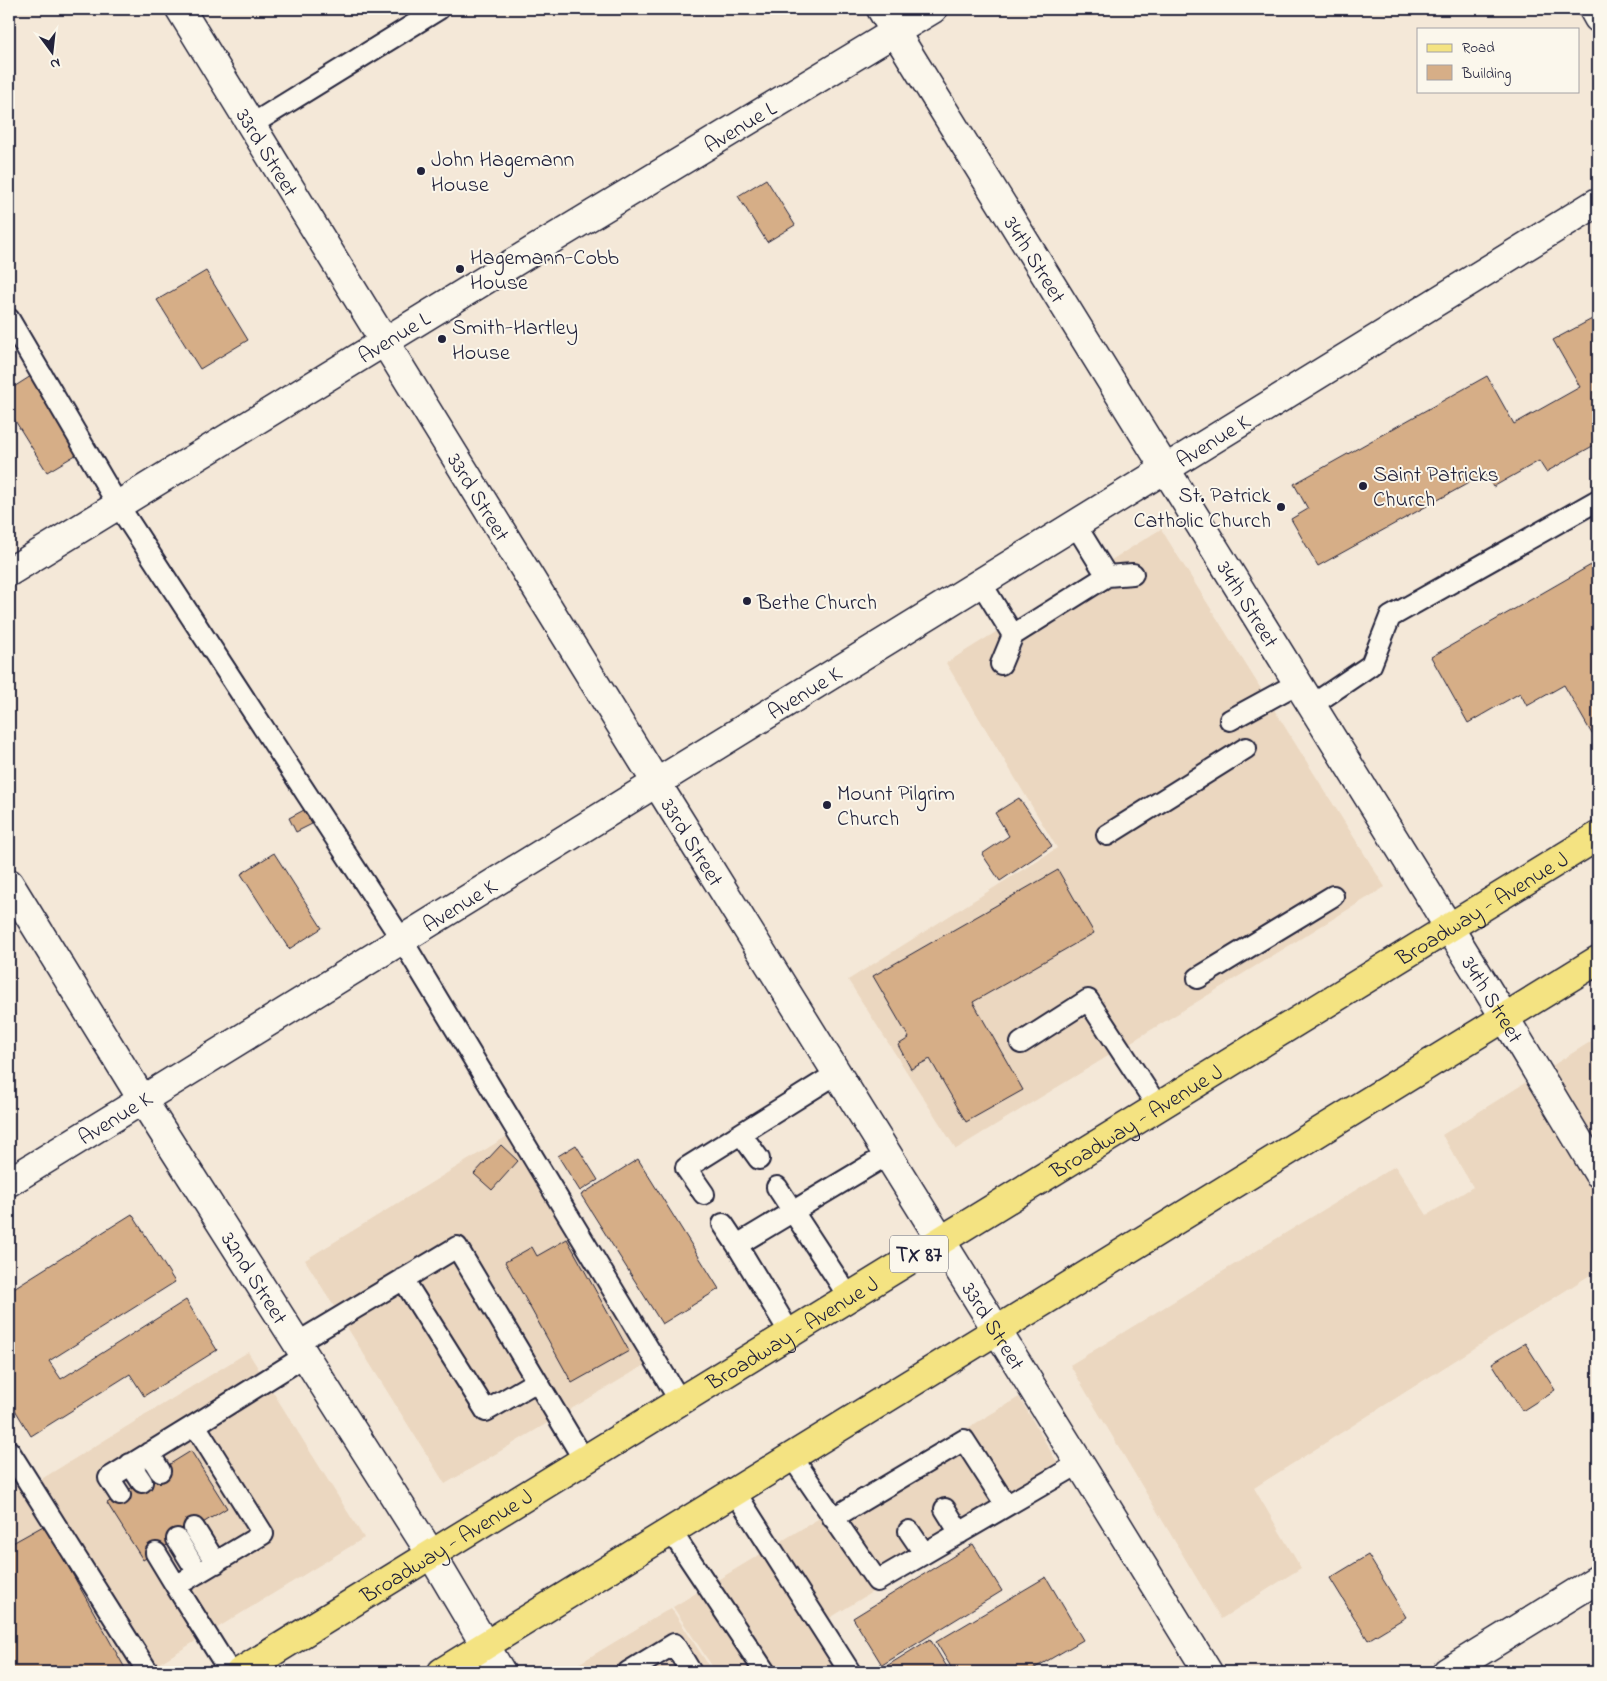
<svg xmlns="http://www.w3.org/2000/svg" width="1607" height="1681" font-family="'Indie Flower',sans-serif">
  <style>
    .built { fill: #ebd7c0 }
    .building { fill: #d6ae87; stroke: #22223b }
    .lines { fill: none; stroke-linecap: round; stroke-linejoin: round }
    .service-casing { stroke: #22223b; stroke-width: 24 }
    .minor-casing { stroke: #22223b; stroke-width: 31 }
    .tertiary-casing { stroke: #22223b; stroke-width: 31 }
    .primary-casing { stroke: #22223b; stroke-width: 31 }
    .service { stroke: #fbf7ec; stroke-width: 20 }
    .minor { stroke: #fbf7ec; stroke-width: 28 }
    .tertiary { stroke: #fbf7ec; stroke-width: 28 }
    .primary { stroke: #f4e382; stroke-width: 28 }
    .poi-dot { fill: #22223b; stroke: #fbf7ec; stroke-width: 2 }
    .labels { text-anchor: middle; stroke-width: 4; stroke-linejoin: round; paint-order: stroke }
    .shield { fill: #fbf7ec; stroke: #636270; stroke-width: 1 }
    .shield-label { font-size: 21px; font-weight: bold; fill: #22223b }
    .street-label { font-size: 22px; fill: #22223b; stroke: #fbf7ec }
    .poi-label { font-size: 22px; fill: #22223b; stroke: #fbf7ec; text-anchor: start }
  </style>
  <rect width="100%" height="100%" fill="#f4e8d8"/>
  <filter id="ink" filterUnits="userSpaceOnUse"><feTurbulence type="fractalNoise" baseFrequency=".02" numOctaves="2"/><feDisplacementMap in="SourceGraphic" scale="10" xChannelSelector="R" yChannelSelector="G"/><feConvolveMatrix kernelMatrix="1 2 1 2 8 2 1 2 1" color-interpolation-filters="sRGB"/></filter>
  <g filter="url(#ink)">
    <path class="built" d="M1161,529l224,358 -429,262 -108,-169 209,-132 -111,-185z
      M1598,1037v233l-344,218 47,80 -80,51 -151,-254 325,-199 32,49 46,-28 -31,-52z
      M509,1135l136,230 -200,119 -140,-224z
      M248,1352l116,186 -219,134h-136v-201l13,20z
      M1019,1397l45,77 -252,155 28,43h-124l-43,-65z
      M671,1608l42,64h-148z"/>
    <path class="building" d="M766,179l29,46 -28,17 -29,-46z
      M206,271l42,69 -48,29 -43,-69z
      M1594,318l4,8v117l-52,29 -7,-11 -46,26 -8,-13 -167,92 -27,-47 17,-10 -14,-25 193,-108 27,48 66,-37 -27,-47z
      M31,376l48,77 -32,19 -38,-61v-21z
      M1598,561v169l-6,4 -28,-49 -37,21 -7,-13 -52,30 -37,-66z
      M1019,798l33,48 -52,35 -18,-27 27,-18 -14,-23z
      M304,810l8,14 -16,8 -7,-14z
      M274,853l48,75 -33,21 -48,-75z
      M1058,870l36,63 -121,69 50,88 -57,32 -36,-63 -19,10 -13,-24 11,-7 -36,-62z
      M501,1145l17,16 -26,29 -18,-16z
      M576,1145l22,35 -18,11 -22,-35z
      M638,1159l81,130 -57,35 -81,-129z
      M132,1214l43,68 -126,79 12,18 125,-79 31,50 -73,46 -14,-22 -99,62 -22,-36v-109z
      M567,1239l62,112 -57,32 -67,-121 27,-15 5,9z
      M1525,1343l30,47 -33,21 -30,-48z
      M191,1451l36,57 -84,52 -36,-57z
      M45,1525l81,145 -4,2h-113v-127z
      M973,1544l29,47 -120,74 -29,-47z
      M1368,1555l38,62 -38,23 -38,-62z
      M1046,1577l37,63 -55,32h-74l-18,-30z
      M930,1639l20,33h-73z"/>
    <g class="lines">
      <defs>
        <path id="service" d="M251,125l188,-116
          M9,319l109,186 284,435 278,461
          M1075,524l32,52
          M981,583l32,52
          M1001,664l12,-29 94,-59 26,-2
          M1312,705l59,-40 19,-48 208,-117
          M1230,720l68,-37
          M1107,835l139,-87
          M1198,978l135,-82
          M1021,1043l67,-43 70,107
          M741,1134l18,25
          M777,1187l72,110
          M704,1194l-18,-26 150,-94
          M723,1224l14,21 150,-90
          M737,1245l53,88
          M403,1279l83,132 51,-30
          M297,1343l160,-96 127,213
          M9,1451l139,221
          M149,1453l11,18
          M792,1457l85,124 203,-118
          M130,1464l12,18
          M735,1492l115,180
          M120,1495l-11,-17 86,-53
          M945,1509l15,24
          M833,1518l131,-78 42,65
          M194,1528l22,35
          M671,1531l94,141
          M909,1531l15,22
          M177,1539l21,34
          M156,1553l20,33
          M230,1672l-54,-86 87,-52 -68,-109 110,-69
          M628,1672l46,-28 17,28"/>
        <g id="minor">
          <path id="s1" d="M881,9l624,1009 93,155"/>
          <path id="s2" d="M9,572l525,-322 399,-241"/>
          <path id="s3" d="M9,883l133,216 289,455 70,118"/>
          <path id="s4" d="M9,1182l1589,-980"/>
          <path d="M1447,1672l151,-93"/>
        </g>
        <g id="tertiary">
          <path id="s5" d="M180,9c160,259 318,520 479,778 183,296 368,589 549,885"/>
          <path d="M1593,9l5,9"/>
        </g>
        <g id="primary">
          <path id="s6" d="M240,1672l1358,-836"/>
          <path d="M442,1672l1156,-712"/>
        </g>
      </defs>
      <use href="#service" class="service-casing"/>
      <use href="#minor" class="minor-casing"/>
      <use href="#tertiary" class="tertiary-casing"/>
      <use href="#primary" class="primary-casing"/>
      <use href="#service" class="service"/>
      <use href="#minor" class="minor"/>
      <use href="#tertiary" class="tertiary"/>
      <use href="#primary" class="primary"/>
    </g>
  </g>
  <g class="poi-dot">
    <circle cx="421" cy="171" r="5"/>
    <circle cx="460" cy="269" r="5"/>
    <circle cx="442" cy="339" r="5"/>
    <circle cx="1363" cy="486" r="5"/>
    <circle cx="1281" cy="507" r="5"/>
    <circle cx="747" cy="601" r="5"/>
    <circle cx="827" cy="805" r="5"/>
  </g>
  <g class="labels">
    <rect class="shield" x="890" y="1235.5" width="58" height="37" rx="4"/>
    <g class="shield-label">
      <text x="919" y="1261">TX 87</text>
    </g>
    <g class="street-label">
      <text dy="8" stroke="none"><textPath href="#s2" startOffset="856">Avenue L</textPath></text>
      <text dy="8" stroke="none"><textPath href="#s5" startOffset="168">33rd Street</textPath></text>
      <text dy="8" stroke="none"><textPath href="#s1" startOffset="294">34th Street</textPath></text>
      <text dy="8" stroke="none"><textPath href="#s2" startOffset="451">Avenue L</textPath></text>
      <text dy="8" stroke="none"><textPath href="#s4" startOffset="1414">Avenue K</textPath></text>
      <text dy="8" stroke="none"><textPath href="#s5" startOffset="572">33rd Street</textPath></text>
      <text dy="8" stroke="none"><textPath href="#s1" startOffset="699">34th Street</textPath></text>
      <text dy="8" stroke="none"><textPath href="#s4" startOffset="934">Avenue K</textPath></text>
      <text dy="8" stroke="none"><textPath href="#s5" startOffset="978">33rd Street</textPath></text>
      <text dy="8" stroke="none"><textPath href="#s4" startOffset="529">Avenue K</textPath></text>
      <text dy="8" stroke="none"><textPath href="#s6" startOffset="1458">Broadway - Avenue J</textPath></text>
      <text dy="8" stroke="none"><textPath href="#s1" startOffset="1164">34th Street</textPath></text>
      <text dy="8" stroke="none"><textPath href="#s4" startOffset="124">Avenue K</textPath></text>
      <text dy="8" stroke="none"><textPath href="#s6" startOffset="1052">Broadway - Avenue J</textPath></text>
      <text dy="8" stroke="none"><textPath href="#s3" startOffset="465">32nd Street</textPath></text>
      <text dy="8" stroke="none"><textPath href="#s5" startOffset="1548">33rd Street</textPath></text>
      <text dy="8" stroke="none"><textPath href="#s6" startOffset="648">Broadway - Avenue J</textPath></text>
      <text dy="8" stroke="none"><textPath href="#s6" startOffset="242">Broadway - Avenue J</textPath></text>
    </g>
    <g class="poi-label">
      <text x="431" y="166">John Hagemann<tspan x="431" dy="25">House</tspan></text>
      <text x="470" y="264">Hagemann-Cobb<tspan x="470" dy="25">House</tspan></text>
      <text x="452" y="334">Smith-Hartley<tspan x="452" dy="25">House</tspan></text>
      <text x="1373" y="481">Saint Patricks<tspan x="1373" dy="25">Church</tspan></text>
      <text x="1271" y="502" text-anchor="end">St. Patrick<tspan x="1271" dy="25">Catholic Church</tspan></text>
      <text x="757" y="609">Bethe Church</text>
      <text x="837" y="800">Mount Pilgrim<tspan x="837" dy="25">Church</tspan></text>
    </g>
  </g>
  <rect width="1607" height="1681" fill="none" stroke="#fbf7ec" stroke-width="30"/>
  <rect x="15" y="15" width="1577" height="1651" fill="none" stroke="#22223b" stroke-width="2" filter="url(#ink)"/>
  <rect x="1417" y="28" width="162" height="65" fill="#fbf7ec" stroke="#a4a2a5"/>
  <rect x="1427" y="44" width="25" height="8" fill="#f4e382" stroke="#a4a2a5"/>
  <text x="1462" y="52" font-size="15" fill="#22223b">Road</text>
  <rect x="1427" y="65" width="25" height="15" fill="#d6ae87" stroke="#a4a2a5"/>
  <text x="1462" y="78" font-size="15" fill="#22223b">Building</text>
  <g transform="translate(52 52) rotate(165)" stroke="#fbf7ec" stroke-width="4" paint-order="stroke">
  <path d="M0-4L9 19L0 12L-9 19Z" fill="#22223b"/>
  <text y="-8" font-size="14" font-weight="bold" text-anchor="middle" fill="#22223b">N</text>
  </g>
</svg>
